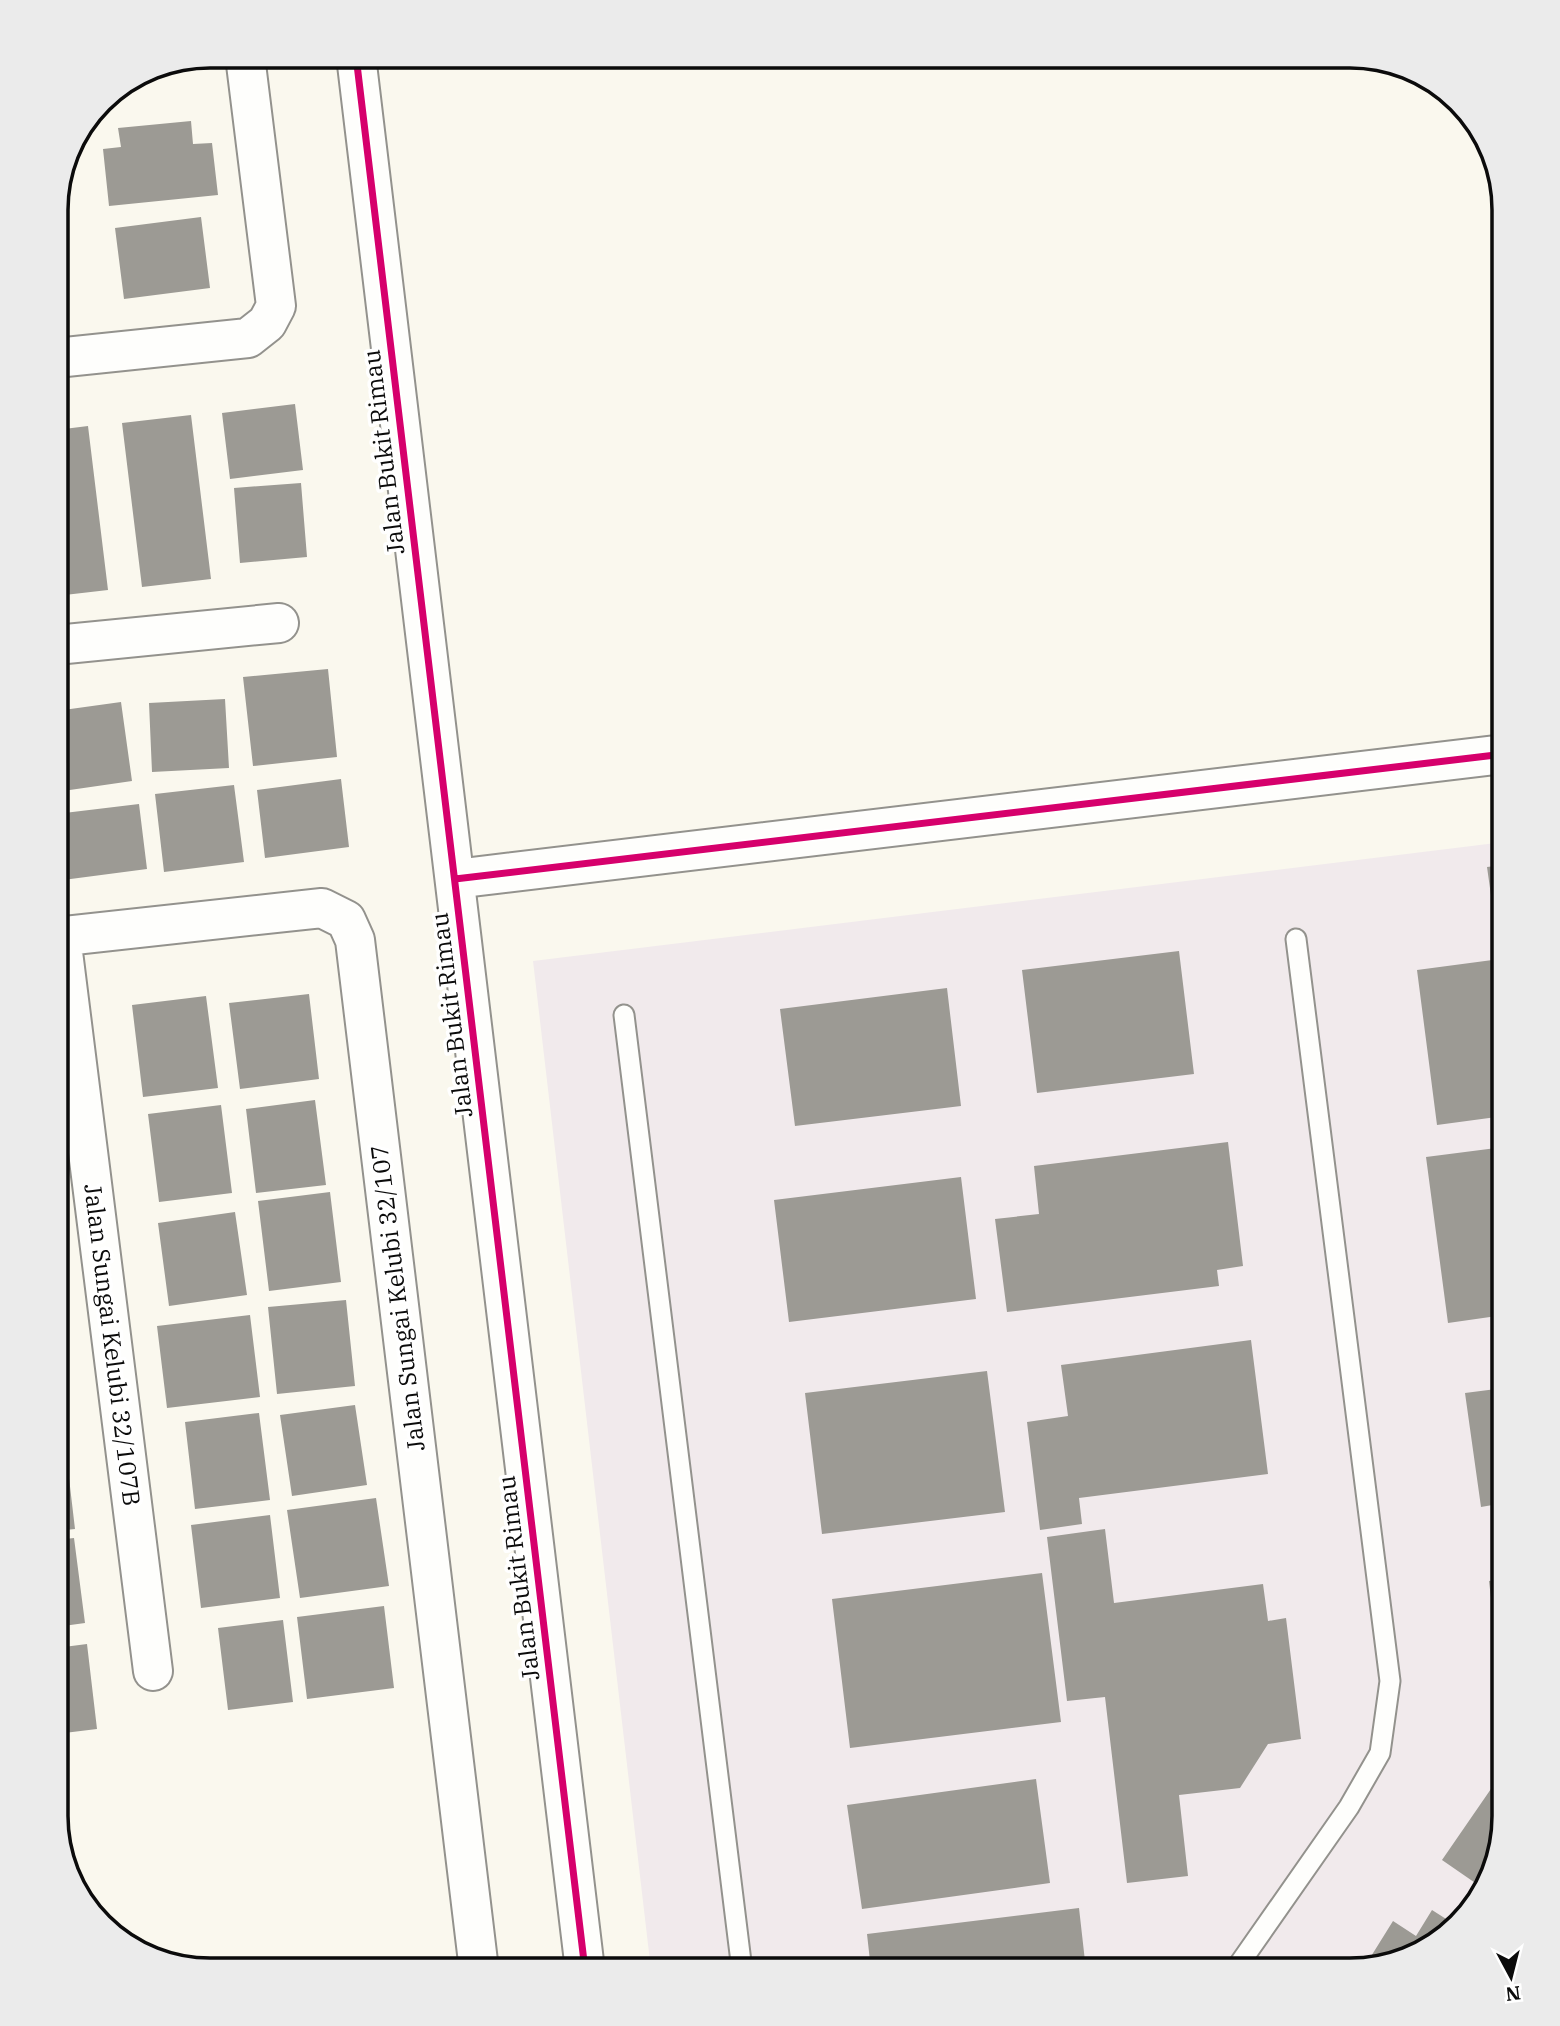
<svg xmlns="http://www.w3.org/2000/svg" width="1560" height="2026" font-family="'IBM Plex Serif',serif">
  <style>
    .industrial { fill: #f1eaec }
    .building { fill: #9c9a94 }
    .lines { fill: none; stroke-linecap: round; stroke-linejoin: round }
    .service-casing { stroke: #93928d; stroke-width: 23 }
    .minor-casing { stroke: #93928d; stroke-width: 42 }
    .tertiary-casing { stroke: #93928d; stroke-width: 42 }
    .service { stroke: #fefefc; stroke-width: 19 }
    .minor { stroke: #fefefc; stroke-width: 38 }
    .tertiary { stroke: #fefefc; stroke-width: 38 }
    .cycleway-casing { stroke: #fff; stroke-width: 11 }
    .cycleway { stroke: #d6006c; stroke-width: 7 }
    .labels { text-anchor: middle; stroke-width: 7; stroke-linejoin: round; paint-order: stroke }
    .street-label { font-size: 24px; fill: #0b0b0b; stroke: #fff }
    .rim { fill: none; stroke: #0b0b0b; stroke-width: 3.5 }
  </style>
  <rect width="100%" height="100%" fill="#faf8ee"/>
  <path class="industrial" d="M1504,842v974l-21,76 -48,52 -85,26h-699l-118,-1009z"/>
  <path class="building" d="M191,121l2,23 19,-1 6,52 -109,11 -6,-57 18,-2 -3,-19z
    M201,217l9,71 -86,11 -9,-71z
    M295,404l8,66 -73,9 -8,-66z
    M191,415l20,164 -69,8 -20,-164z
    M88,426l20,164 -52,6v-166z
    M301,483l6,74 -67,6 -6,-75z
    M328,669l9,88 -84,9 -10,-89z
    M225,699l4,69 -77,4 -3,-69z
    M121,702l11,79 -76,11v-81z
    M341,779l8,68 -84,11 -8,-68z
    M234,785l10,77 -80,10 -9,-78z
    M139,804l8,65 -84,11 -7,-66z
    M1504,865v251l-67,9 -20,-155 83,-11 -13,-92z
    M1179,951l15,123 -157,19 -15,-123z
    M947,988l14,118 -166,20 -15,-117z
    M309,994l10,85 -79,10 -11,-86z
    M206,996l12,92 -75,9 -11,-92z
    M315,1100l11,85 -70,8 -10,-84z
    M221,1105l11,88 -73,9 -11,-88z
    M1228,1142l15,124 -26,4 2,16 -212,26 -12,-93 44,-5 -5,-48z
    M1504,1147v168l-56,8 -22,-166z
    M961,1177l15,122 -187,23 -15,-122z
    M330,1192l11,90 -72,9 -11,-90z
    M235,1212l12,83 -78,11 -11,-83z
    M346,1300l9,86 -78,8 -9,-87z
    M250,1315l10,82 -93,11 -10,-82z
    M1251,1340l17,134 -189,24 3,26 -42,6 -13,-108 41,-6 -7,-51z
    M987,1371l18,141 -183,22 -17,-141z
    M1504,1388v115l-23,4 -16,-114z
    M355,1405l12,80 -75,11 -12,-81z
    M259,1413l11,87 -75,9 -10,-87z
    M65,1444l10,85 -19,2v-86z
    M376,1498l13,88 -89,12 -13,-88z
    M270,1515l10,83 -79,10 -10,-83z
    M1105,1529l9,74 149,-19 5,37 18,-3 15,121 -33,5 -28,44 -61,7 9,81 -61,7 -22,-186 -38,4 -20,-164z
    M74,1538l11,85 -29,4v-87z
    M1042,1573l19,149 -211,26 -18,-149z
    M1504,1579v112h-2l-13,-110z
    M384,1606l10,82 -87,11 -10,-82z
    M283,1620l10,82 -65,8 -10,-82z
    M87,1644l10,85 -41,5v-86z
    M1504,1770v46l-20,73 -42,-29z
    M1036,1779l14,104 -188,26 -15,-104z
    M1079,1908l7,62h-215l-4,-36z
    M1432,1910l22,14 -19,20 -70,22 28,-45 23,15z"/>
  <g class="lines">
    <defs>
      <path id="service" d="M624,1015l118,955
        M1235,1970l114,-163 31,-54 10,-72 -94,-742"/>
      <path id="minor" d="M56,358l192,-20 19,-15 9,-17 -31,-250
        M56,645l223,-22
        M455,879l1049,-125
        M61,936l92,735
        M56,937l266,-29 24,12 9,20 124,1030"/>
      <path id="tertiary" d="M356,56l229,1914"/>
    </defs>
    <use href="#service" class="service-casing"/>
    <use href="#minor" class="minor-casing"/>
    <use href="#tertiary" class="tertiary-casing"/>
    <use href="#service" class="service"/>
    <use href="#minor" class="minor"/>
    <use href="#tertiary" class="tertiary"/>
    <defs>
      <path id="cycleway" d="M356,56l229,1914
        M455,879l1049,-125"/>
    </defs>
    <use href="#cycleway" class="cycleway-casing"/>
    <use href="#cycleway" class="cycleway"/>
  </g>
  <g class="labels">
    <g class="street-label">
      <text transform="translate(384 452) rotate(-97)" y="8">Jalan Bukit Rimau</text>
      <text transform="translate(452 1015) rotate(-97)" y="8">Jalan Bukit Rimau</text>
      <text transform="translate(398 1298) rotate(-97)" y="8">Jalan Sungai Kelubi 32/107</text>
      <text transform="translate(112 1345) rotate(83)" y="8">Jalan Sungai Kelubi 32/107B</text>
      <text transform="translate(519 1578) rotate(-97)" y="8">Jalan Bukit Rimau</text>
    </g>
  </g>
  <path d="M0 0H1560V2026H0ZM210 68H1350A142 142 0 0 1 1492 210V1816A142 142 0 0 1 1350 1958H210A142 142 0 0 1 68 1816V210A142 142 0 0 1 210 68Z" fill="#ebebeb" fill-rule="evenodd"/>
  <path class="rim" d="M210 68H1350A142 142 0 0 1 1492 210V1816A142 142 0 0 1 1350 1958H210A142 142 0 0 1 68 1816V210A142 142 0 0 1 210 68Z"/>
  <g transform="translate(1511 1977) rotate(173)" stroke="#ffffff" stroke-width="5" paint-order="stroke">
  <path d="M0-5L12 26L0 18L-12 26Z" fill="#0b0b0b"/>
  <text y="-10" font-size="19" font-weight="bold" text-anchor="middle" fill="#0b0b0b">N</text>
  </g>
</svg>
